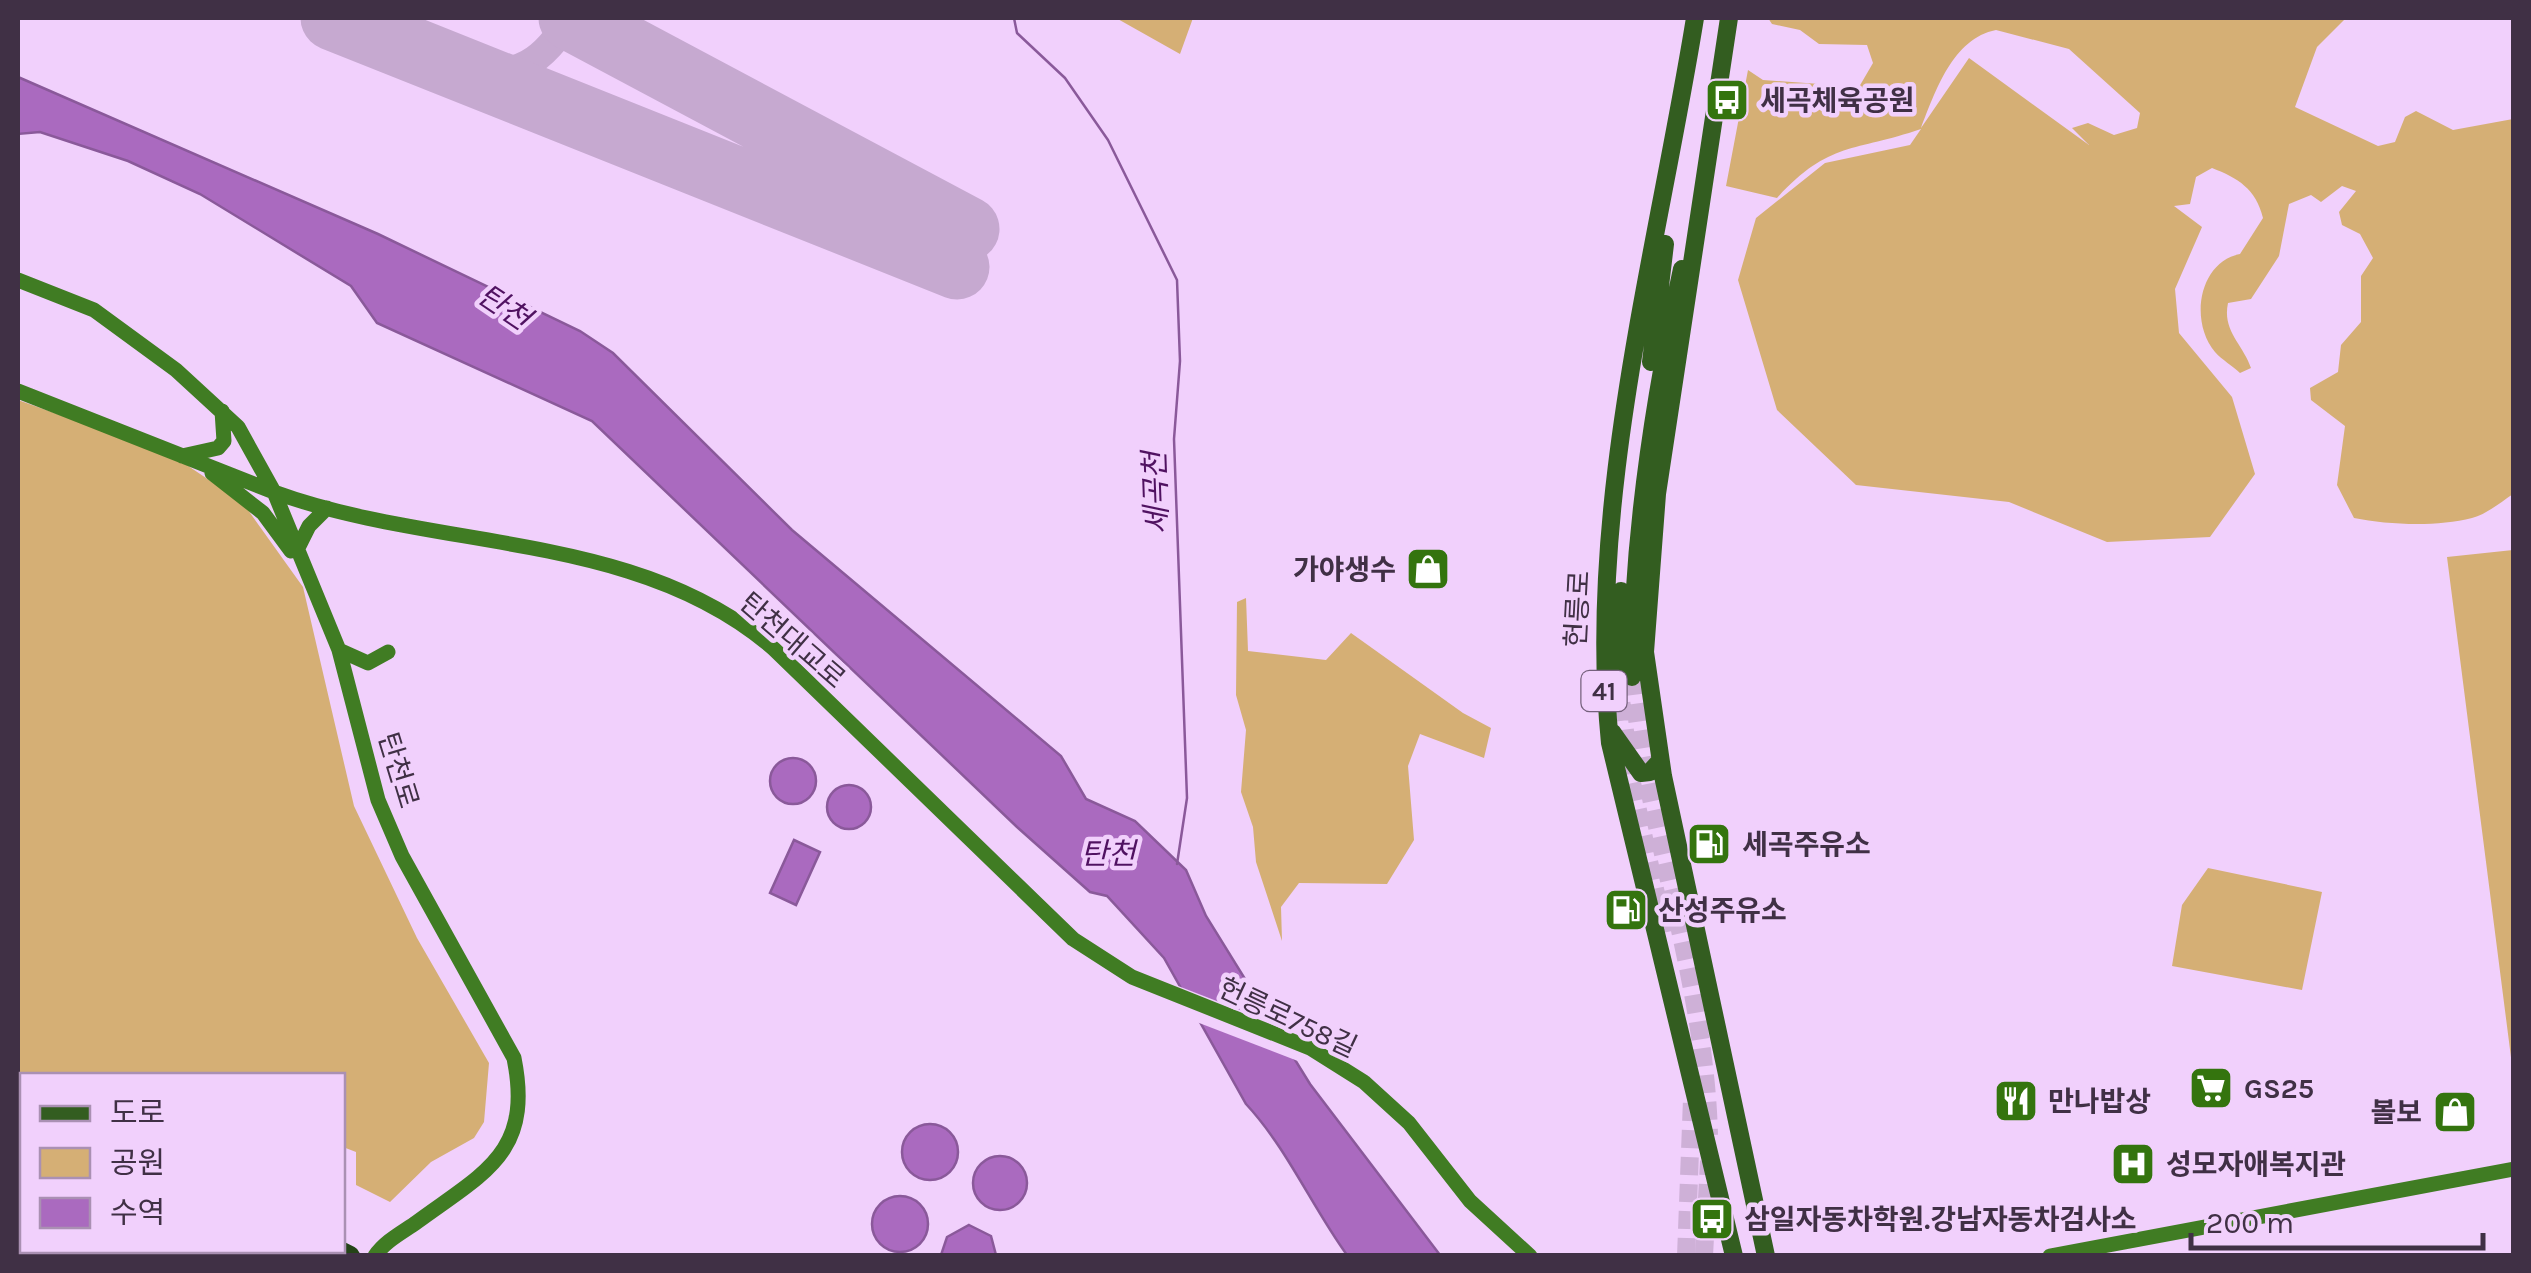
<svg xmlns="http://www.w3.org/2000/svg" width="2531" height="1273" font-family="Karla,'Noto Sans KR',sans-serif">
  <style>
    .green { fill: #d5af75; fill-rule: evenodd }
    .water { fill: #aa6abf; stroke: #8a599a; stroke-width: 2.5 }
    .pier { fill: #f1d0fc }
    .lines { fill: none; stroke-linecap: round; stroke-linejoin: round }
    .stream { stroke: #8a599a; stroke-width: 2.5 }
    .taxiway { stroke: #c6a9d0; stroke-width: 28 }
    .runway { stroke: #c6a9d0; stroke-width: 65 }
    .primary-tunnel { stroke: #ceb0d7; stroke-width: 18; stroke-dasharray: 18 9; stroke-linecap: butt }
    .secondary { stroke: #407c23; stroke-width: 15 }
    .primary { stroke: #335d20; stroke-width: 18 }
    .highway { stroke: #244417; stroke-width: 20 }
    .labels { text-anchor: middle; stroke-width: 9; stroke-linejoin: round; paint-order: stroke }
    .shield { fill: #f1d0fc; stroke: #75607c; stroke-width: 2.5 }
    .shield-label { font-size: 25px; font-weight: bold; fill: #403045 }
    .poi-label { font-size: 28px; font-weight: bold; fill: #403045; stroke: #f1d0fc; text-anchor: start }
    .street-label { font-size: 28px; fill: #403045; stroke: #f1d0fc }
    .water-label { font-size: 30px; font-style: italic; fill: #501261; stroke: #f1d0fc }
  </style>
  <rect width="100%" height="100%" fill="#f1d0fc"/>
  <path class="green" d="M1116,18h77l-13,36z
    M1768,18h578l-29,29 -22,60 83,39 17,-4 10,-25 11,-6 37,19 60,-11v375c-12,8 -26,20 -41,24 -35,9 -83,7 -118,0l-17,-33 8,-59 -34,-26 -1,-12 28,-16 3,-27 20,-23v-46l12,-18 -13,-24 -18,-9 -3,-13 17,-21 -14,-5 -21,16 -10,-7 -22,9 -10,52 -28,43 -23,4c-6,28 15,41 23,65l-11,5c-7,-7 -18,-13 -25,-21 -26,-31 -16,-90 25,-98l23,-36c-7,-29 -25,-40 -51,-50l-16,9 -6,27 -16,2 28,21 -27,62 4,44 53,64 23,77 -45,63 -103,5 -98,-40 -153,-17 -79,-75 -39,-130 18,-62 69,-55 85,-18 11,-16c-67,23 -92,12 -144,69l-51,-12 22,-116 15,10 57,4v8l25,19 28,-48 -6,-18 -48,-1 -19,-14 -28,-6zM1996,30l73,19 71,64 -3,15 -23,7 -26,-12 -16,5 17,17 -120,-87 -48,70c14,-36 32,-90 75,-98z
    M18,400l154,55 71,48 60,84 51,219 63,132 72,125 -5,59 -10,16 -43,24 -41,40 -34,-17v-33l-13,-5 -1,-71h-320v35l-4,-1z
    M2513,550l1,523h-1l-66,-516z
    M1246,598l2,53 78,9 25,-27 112,80 28,15 -7,30 -64,-24 -12,32 6,74 -27,44 -88,-1 -18,24 1,34 -26,-79 -3,-35 -12,-35 5,-62 -10,-35 1,-93z
    M2208,868l114,24 -20,98 -130,-24 10,-61z"/>
  <path class="water" d="M18,77l360,157 202,97 33,22 179,177 269,226 25,43 49,22 51,49 20,46 104,168 130,171h-93c-35,-48 -60,-107 -101,-151l-82,-146 -57,-62 -17,-4 -73,-65 -425,-406 -215,-98 -26,-37 -151,-92 -72,-33 -88,-29 -22,2z
    M770 781a23 23 0 1 1 46 0a23 23 0 1 1-46 0Z
    M827 807a22 22 0 1 1 44 0a22 22 0 1 1-44 0Z
    M794,840l26,12 -24,53 -26,-12z
    M902 1152a28 28 0 1 1 56 0a28 28 0 1 1-56 0Z
    M973 1183a27 27 0 1 1 54 0a27 27 0 1 1-54 0Z
    M872 1224a28 28 0 1 1 56 0a28 28 0 1 1-56 0Z
    M969,1225l22,11 5,19h-55l6,-18z"/>
  <path class="pier" d="M1173,984l108,42 22,37 -109,-42z"/>
  <g class="lines">
    <path class="stream" d="M1014,18l3,15 48,45 43,62 69,140 3,81 -6,78 13,359 -10,66"/>
    <path class="taxiway" d="M467,71c51,8 77,-10 103,-53"/>
    <path class="runway" d="M333,18l624,249
      M571,18l396,211"/>
    <path class="primary-tunnel" d="M1618,676l13,102 35,162
      M1632,677c15,155 73,302 77,458
      M1686,1256l6,-157
      M1704,1256l5,-95"/>
    <path class="secondary" d="M18,280l76,30 82,60 62,57 36,65c164,60 363,38 500,157l299,290 59,38 178,71 54,34 45,41 61,78 60,55
      M18,391l256,101 65,158 39,150 24,56 112,202c19,95 -29,114 -97,164 -14,10 -32,19 -42,34
      M182,456l36,-8 6,-7 -2,-30
      M212,473l51,40 28,38
      M298,548l11,-22 18,-18
      M339,650l29,13 20,-11
      M2050,1256l464,-87"/>
    <path class="primary" d="M1695,18c-38,235 -109,486 -85,725l124,513
      M1729,18l-72,476 -12,158 18,124 103,480
      M1651,362l14,-118
      M1618,676l3,-85
      M1632,677c0,-137 21,-274 50,-408
      M1612,732l29,41 9,-1 10,-11"/>
    <path class="highway" d="M18,1137l4,1
      M18,1155l4,1
      M18,1197l4,2
      M18,1224l4,2
      M97,1250l16,6
      M185,1250l14,6
      M286,1250l11,6
      M338,1250l12,6"/>
  </g>
  <defs>
    <symbol id="bus-square" viewBox="-11 -11 22 22"><rect x="-9" y="-9" width="18" height="18" rx="4" fill="#34740e" stroke="#f1d0fc"/><path d="M-5-6H5V4H4V6H2V4H-2V6H-4V4H-5ZM-3.5-4V0h7V-4ZM-3.5 1.2v1.5H-2V1.2ZM2 1.2v1.5H3.5V1.2Z" fill="#fff"/></symbol>
    <symbol id="shop-square" viewBox="-11 -11 22 22"><rect x="-9" y="-9" width="18" height="18" rx="4" fill="#34740e" stroke="#f1d0fc"/><path d="M-5-2.5h2.3a2.7 3.5 0 0 1 5.4 0H5L5.5 6h-11ZM-1.5-2.5h3a1.5 2.3 0 0 0-3 0Z" fill="#fff"/></symbol>
    <symbol id="fuel-square" viewBox="-11 -11 22 22"><rect x="-9" y="-9" width="18" height="18" rx="4" fill="#34740e" stroke="#f1d0fc"/><path d="M-5.5-6h7V0h2V4h1.3V-2.5L3-4.5l.8-.8L6-3V5H2.5V1h-1V6h-7ZM-4.2-4.7v3.2H.2V-4.7Z" fill="#fff"/></symbol>
    <symbol id="supermarket-square" viewBox="-11 -11 22 22"><rect x="-9" y="-9" width="18" height="18" rx="4" fill="#34740e" stroke="#f1d0fc"/><path d="M-6-5.5h2.5l.6 2H6L4.5 2H-2.5L-4.4-4H-6ZM-1.5 3.2a1.3 1.3 0 1 0 .1 0ZM3 3.2a1.3 1.3 0 1 0 .1 0Z" fill="#fff"/></symbol>
    <symbol id="restaurant-square" viewBox="-11 -11 22 22"><rect x="-9" y="-9" width="18" height="18" rx="4" fill="#34740e" stroke="#f1d0fc"/><path d="M-5-6h1v4h1v-4h1v4h1v-4h1v5L-1.5 .5V6h-2V.5L-5-1ZM5-6V6H3V1.5H1.5Q1.5-4 5-6Z" fill="#fff"/></symbol>
    <symbol id="hospital-square" viewBox="-11 -11 22 22"><rect x="-9" y="-9" width="18" height="18" rx="4" fill="#34740e" stroke="#f1d0fc"/><path d="M-5-5h3v3.5h4V-5h3V5h-3V1.5h-4V5h-3Z" fill="#fff"/></symbol>
  </defs>
  <g fill-rule="evenodd">
    <use href="#bus-square" x="1702" y="75" width="50" height="50"/>
    <use href="#shop-square" x="1403" y="544" width="50" height="50"/>
    <use href="#fuel-square" x="1684" y="819" width="50" height="50"/>
    <use href="#fuel-square" x="1601" y="885" width="50" height="50"/>
    <use href="#supermarket-square" x="2186" y="1063" width="50" height="50"/>
    <use href="#restaurant-square" x="1991" y="1076" width="50" height="50"/>
    <use href="#shop-square" x="2430" y="1087" width="50" height="50"/>
    <use href="#hospital-square" x="2108" y="1139" width="50" height="50"/>
    <use href="#bus-square" x="1687" y="1194" width="50" height="50"/>
  </g>
  <g class="labels">
    <rect class="shield" x="1581.5" y="671" width="45" height="40" rx="8"/>
    <g class="shield-label">
      <text x="1604" y="700">41</text>
    </g>
    <g class="poi-label">
      <text x="1760" y="110">세곡체육공원</text>
      <text x="1396" y="579" text-anchor="end">가야생수</text>
      <text x="1742" y="854">세곡주유소</text>
      <text x="1658" y="920">산성주유소</text>
      <text x="2244" y="1098">GS25</text>
      <text x="2048" y="1111">만나밥상</text>
      <text x="2422" y="1122" text-anchor="end">볼보</text>
      <text x="2166" y="1174">성모자애복지관</text>
      <text x="1744" y="1229">삼일자동차학원.강남자동차검사소</text>
    </g>
    <g class="street-label">
      <text transform="translate(1577 609) rotate(-87)" y="10">헌릉로</text>
      <text transform="translate(793 640) rotate(41)" y="10">탄천대교로</text>
      <text transform="translate(399 770) rotate(73)" y="10">탄천로</text>
      <text transform="translate(1288 1017) rotate(25)" y="10">헌릉로758길</text>
    </g>
    <g class="water-label">
      <text transform="translate(504 307) rotate(34)" y="10">탄천</text>
      <text transform="translate(1156 493) rotate(-92)" y="10">세곡천</text>
      <text x="1108" y="864">탄천</text>
    </g>
  </g>
  <rect width="2531" height="1273" fill="none" stroke="#403045" stroke-width="40"/>
  <rect x="20" y="1073" width="325" height="180" fill="#f1d0fc" stroke="#aa90b3" stroke-width="2.5"/>
  <rect x="40" y="1106" width="50" height="15" fill="#335d20" stroke="#aa90b3" stroke-width="2.5"/>
  <text x="110" y="1123" font-size="30" fill="#403045">도로</text>
  <rect x="40" y="1148" width="50" height="30" fill="#d5af75" stroke="#aa90b3" stroke-width="2.5"/>
  <text x="110" y="1173" font-size="30" fill="#403045">공원</text>
  <rect x="40" y="1198" width="50" height="30" fill="#aa6abf" stroke="#aa90b3" stroke-width="2.5"/>
  <text x="110" y="1223" font-size="30" fill="#403045">수역</text>
  <path d="M2191 1233v15h292v-15" fill="none" stroke="#403045" stroke-width="5"/>
  <text x="2206" y="1233" font-size="30" fill="#403045" stroke="#f1d0fc" stroke-width="8" paint-order="stroke">200 m</text>
</svg>
